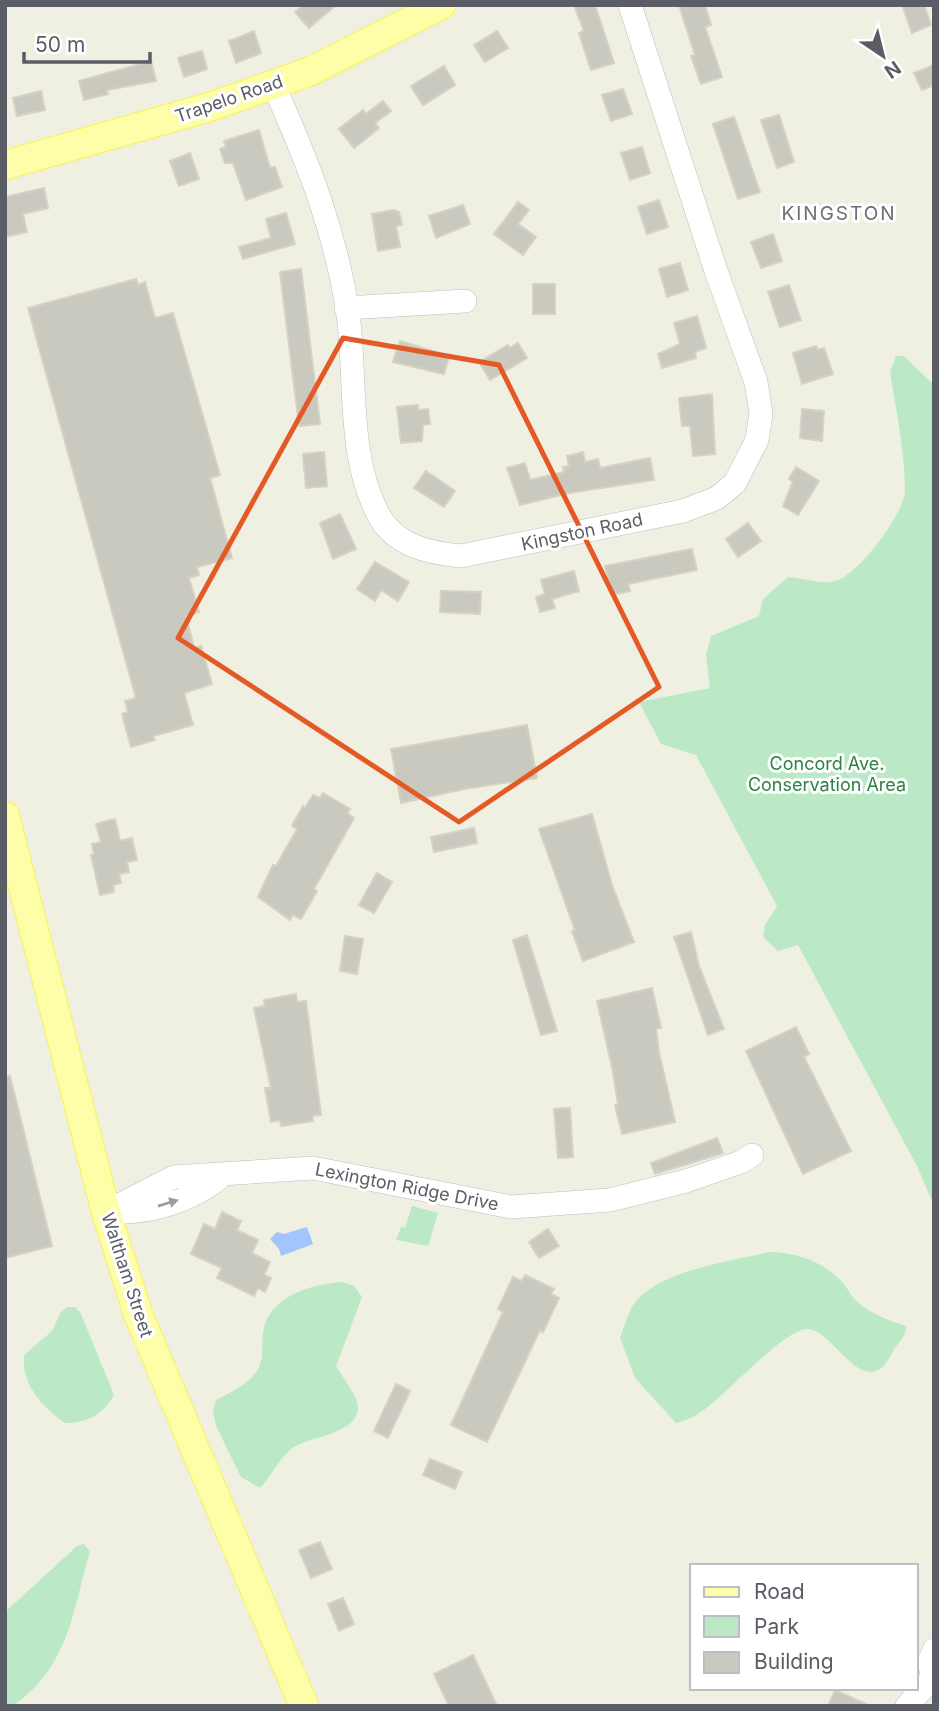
<svg xmlns="http://www.w3.org/2000/svg" width="939" height="1711" font-family="Inter,sans-serif">
  <style>
    .green { fill: #bbe9c5 }
    .water { fill: #a2c4ff }
    .building { fill: #cac9bf; stroke: #d4d2c0; stroke-width: 2 }
    .lines { fill: none; stroke-linecap: round; stroke-linejoin: round }
    .minor-casing { stroke: #bcbec5; stroke-width: 24 }
    .major-casing { stroke: #fff14b; stroke-width: 30 }
    .minor { stroke: #fff; stroke-width: 23 }
    .major { stroke: #fcffa7; stroke-width: 28 }
    .oneway { fill: #9c9ea3 }
    .marked { fill: none; stroke: #e45a26; stroke-width: 5; stroke-linejoin: round }
    .labels { text-anchor: middle; stroke-width: 6; stroke-linejoin: round; paint-order: stroke }
    .street-label { font-size: 18px; fill: #5a5d65; stroke: #fff }
    .park-label { font-size: 18px; fill: #2b8341; stroke: #fff }
    .neighbourhood-label { font-size: 19px; letter-spacing: 2px; fill: #6b6f77; stroke: #fff }
  </style>
  <rect width="100%" height="100%" fill="#efefe2"/>
  <path class="green" d="M896,356h8l30,29v821l-17,-40 -119,-221 -20,6 -15,-14 2,-12 12,-19 -81,-151 -35,-11 -22,-42 71,-14 -4,-33 5,-19 48,-20 4,-17 25,-22c17,1 32,8 48,4 23,-7 69,-68 69,-91 0,-39 -9,-80 -15,-118z
    M412,1206l26,7 -10,33 -32,-6 5,-13 4,1z
    M769,1252c30,1 53,9 74,31 5,6 8,13 13,18 15,13 32,19 50,25 0,12 -9,17 -14,27 -26,53 -57,-21 -83,-24 -24,-3 -87,72 -113,86 -6,4 -13,6 -20,8l-41,-45 -15,-40c4,-10 7,-22 12,-31 23,-37 98,-45 137,-55z
    M342,1282l12,4 8,11 -26,69c6,11 15,21 20,33 12,32 -38,36 -56,45 -19,8 -26,30 -40,44l-19,-11 -25,-51 -3,-15 3,-11c15,-8 36,-17 43,-33 6,-12 1,-30 6,-43 11,-30 49,-40 77,-42z
    M67,1307h8l6,7 33,81c-11,20 -28,28 -49,28 -23,-16 -44,-39 -41,-68l28,-24 9,-19z
    M84,1544l6,8c-16,51 -18,98 -58,138 -9,8 -15,16 -27,16v-94l72,-66z"/>
  <path class="water" d="M307,1227l6,17 -32,12 -2,-7 -9,-10 7,-7 7,2z"/>
  <path class="building" d="M303,5h33l-27,23 -14,-16z
    M574,5h21l19,58 -23,7 -12,-37 5,-2z
    M679,5h26l6,20 -6,2 17,50 -21,7 -10,-28 4,-1z
    M902,5h22l7,20 -19,8z
    M254,31l7,22 -25,10 -7,-22z
    M497,31l11,17 -23,14 -11,-17z
    M202,51l5,18 -23,8 -6,-19z
    M151,61l5,20 -49,9 1,4 -24,6 -5,-19z
    M934,65v20l-12,5 -8,-17z
    M444,66l11,19 -32,20 -12,-19z
    M623,89l9,25 -21,7 -9,-26z
    M41,91l4,19 -28,6 -4,-18z
    M383,101l8,10 -16,12 4,5 -25,20 -15,-19 24,-19 3,4z
    M779,115l15,47 -17,6 -16,-48z
    M734,117l26,75 -22,7 -25,-75z
    M259,130l11,38 5,-1 7,20 -36,13 -13,-37h-8l-5,-14 6,-2 -2,-6z
    M642,147l8,26 -20,7 -9,-27z
    M190,153l9,26 -20,7 -9,-25z
    M44,188l4,20 -25,6 4,18 -22,5v-40z
    M659,200l9,27 -21,7 -9,-27z
    M518,202l11,8 -11,14 18,13 -13,18 -29,-21z
    M463,205l7,19 -34,14 -7,-22z
    M393,210l6,2 3,13 -6,1 4,21 -22,4 -6,-37z
    M286,213l9,31 -52,15 -4,-12 32,-9 -5,-19z
    M773,234l9,27 -21,7 -10,-26z
    M680,263l8,27 -21,7 -8,-28z
    M301,269l19,155 -21,2 -19,-154z
    M136,279l2,6 7,-3 10,36 18,-5 47,162 -10,3 22,80 -35,9 2,8 -10,3 10,34 -13,4 8,32 7,-2 11,38 -28,9 9,32 -40,11 2,4 -24,7 -9,-33 6,-2 -3,-11 11,-3 -108,-390z
    M533,284h22v30h-22z
    M789,285l12,35 -21,7 -12,-35z
    M697,316l9,32 -11,4 1,6 -34,10 -4,-14 22,-10 -6,-21z
    M400,341l49,15 -5,18 -51,-12z
    M518,343l9,15 -37,22 -11,-18 29,-17 2,3z
    M816,346l2,4 6,-2 9,26 -31,10 -9,-31z
    M712,394l3,60 -22,2 -3,-30h-8l-3,-28z
    M418,405v5l10,-1 2,15 -7,1 -1,16 -21,2 -4,-36z
    M802,409l22,2 -2,30 -22,-3z
    M324,452l3,34 -21,2 -3,-34z
    M583,452l2,10 13,-3 2,9 50,-10 4,22 -85,13 -49,12 -13,-37 18,-5 5,17 34,-8 -1,-5 6,-1 -2,-10z
    M796,467l23,14 -21,34 -15,-9 10,-24 -4,-3z
    M426,471l29,20 -11,16 -30,-19z
    M340,514l16,35 -23,10 -13,-36z
    M748,523l13,18 -23,16 -12,-18z
    M692,549l5,21 -69,14 2,7 -18,4 -7,-29z
    M375,562l34,20 -11,19 -17,-11 -6,11 -18,-12z
    M574,571l5,20 -27,8 3,9 -15,4 -4,-15 9,-3 -4,-14z
    M441,591l40,1 -1,22 -40,-2z
    M527,725l10,53 -73,11 -63,14 -10,-54z
    M323,793l27,16 -3,4 7,5 -40,71 3,2 -16,28 -8,-4 -3,5 -32,-23 15,-32 3,1 21,-37 -5,-3 11,-20 2,2 8,-13 7,3z
    M592,814l20,71 22,57 -51,19 -11,-30 3,-1 -36,-101z
    M115,819l5,22 12,-3 5,22 -10,2 2,10 -10,2 2,9 -8,2 1,7 -14,3 -9,-40 3,-1 -2,-10 9,-2 -5,-18z
    M474,828l3,15 -43,9 -3,-15z
    M377,873l15,9 -18,31 -15,-8z
    M691,932l8,34 25,63 -16,6 -34,-98z
    M527,935l30,96 -16,4 -28,-95z
    M345,936l18,3 -6,35 -17,-3z
    M652,988l9,40 -5,1 3,23 16,70 -53,12 -7,-29 3,-1 -5,-32 -16,-71z
    M296,994l1,8 9,-1 15,114 -9,1 1,5 -32,5 -1,-6 -9,2 -6,-34h6l-17,-80 11,-2 -1,-6z
    M796,1027l13,27 -5,3 47,94 -48,23 -57,-123z
    M10,1076l42,170 -47,12v-181z
    M570,1108l3,49 -15,1 -4,-49z
    M717,1138l6,15 -68,21 -4,-11z
    M222,1212l19,9 -4,9 21,10 -6,13 18,9 -6,13 7,3 -6,14 -7,-4 -4,8 -37,-18 5,-10 -31,-14 13,-30 11,5z
    M548,1229l11,17 -20,12 -10,-16z
    M525,1275l29,14 -3,5 8,4 -16,34 -3,-2 -53,112 -36,-17 52,-113 -5,-3 15,-32 9,4z
    M396,1384l14,7 -22,47 -14,-7z
    M430,1459l32,13 -7,17 -32,-14z
    M320,1542l12,27 -21,9 -12,-28z
    M343,1598l11,26 -15,7 -11,-27z
    M473,1655l24,51h-48l-15,-32z
    M835,1690l35,16h-42z"/>
  <g class="lines">
    <defs>
      <path id="minor" d="M273,84c35,78 65,153 76,238 7,63 -1,136 30,194 17,30 50,37 82,40l222,-45 34,-13 18,-15 22,-43 4,-27 -5,-31 -40,-111 -86,-266
        M346,308l119,-7
        M106,1212l68,-35 139,-9 198,39 99,-7 76,-19 55,-19 11,-7
        M112,1212c39,2 82,-12 111,-37
        M933,1677l-4,-15 5,-12
        M907,1706l26,-29"/>
      <path id="major" d="M5,165l208,-59 98,-35 130,-66
        M5,816l101,396 32,102 166,392"/>
    </defs>
    <use href="#minor" class="minor-casing"/>
    <use href="#major" class="major-casing"/>
    <use href="#minor" class="minor"/>
    <use href="#major" class="major"/>
  </g>
  <defs><path id="oneway-solid" d="M-6-.8H1V-3.2L6.5 0L1 3.2V.8H-6Z" transform="scale(1.75)"/></defs>
  <use class="oneway" href="#oneway-solid" transform="translate(168 1203) rotate(-17)"/>
  <path class="marked" d="M343,338l156,27 160,322 -200,135 -281,-184z"/>
  <g class="labels">
    <g class="street-label">
      <text transform="translate(229 99) rotate(-19)" y="6">Trapelo Road</text>
      <text transform="translate(582 532) rotate(-12)" y="6">Kingston Road</text>
      <text transform="translate(407 1187) rotate(11)" y="6">Lexington Ridge Drive</text>
      <text transform="translate(127 1275) rotate(72)" y="6">Waltham Street</text>
    </g>
    <g class="park-label">
      <text x="827" y="770">Concord Ave.<tspan x="827" dy="21">Conservation Area</tspan></text>
    </g>
    <g class="neighbourhood-label">
      <text x="839" y="220">KINGSTON</text>
    </g>
  </g>
  <rect width="939" height="1711" fill="none" stroke="#5a5d65" stroke-width="14"/>
  <rect x="690" y="1564" width="228" height="126" fill="#ffffff" stroke="#bdbec1" stroke-width="2"/>
  <rect x="704" y="1587" width="35" height="10" fill="#fcffa7" stroke="#bdbec1" stroke-width="2"/>
  <text x="754" y="1599" font-size="21" fill="#5a5d65">Road</text>
  <rect x="704" y="1616" width="35" height="21" fill="#bbe9c5" stroke="#bdbec1" stroke-width="2"/>
  <text x="754" y="1634" font-size="21" fill="#5a5d65">Park</text>
  <rect x="704" y="1652" width="35" height="21" fill="#cac9bf" stroke="#bdbec1" stroke-width="2"/>
  <text x="754" y="1669" font-size="21" fill="#5a5d65">Building</text>
  <g transform="translate(883 56) rotate(145)" stroke="#ffffff" stroke-width="5" paint-order="stroke">
  <path d="M0-5L12 26L0 18L-12 26Z" fill="#5a5d65"/>
  <text y="-10" font-size="19" font-weight="bold" text-anchor="middle" fill="#5a5d65">N</text>
  </g>
  <path d="M24 52v10h126v-10" fill="none" stroke="#5a5d65" stroke-width="3.5"/>
  <text x="35" y="52" font-size="21" fill="#5a5d65" stroke="#ffffff" stroke-width="5" paint-order="stroke">50 m</text>
</svg>
